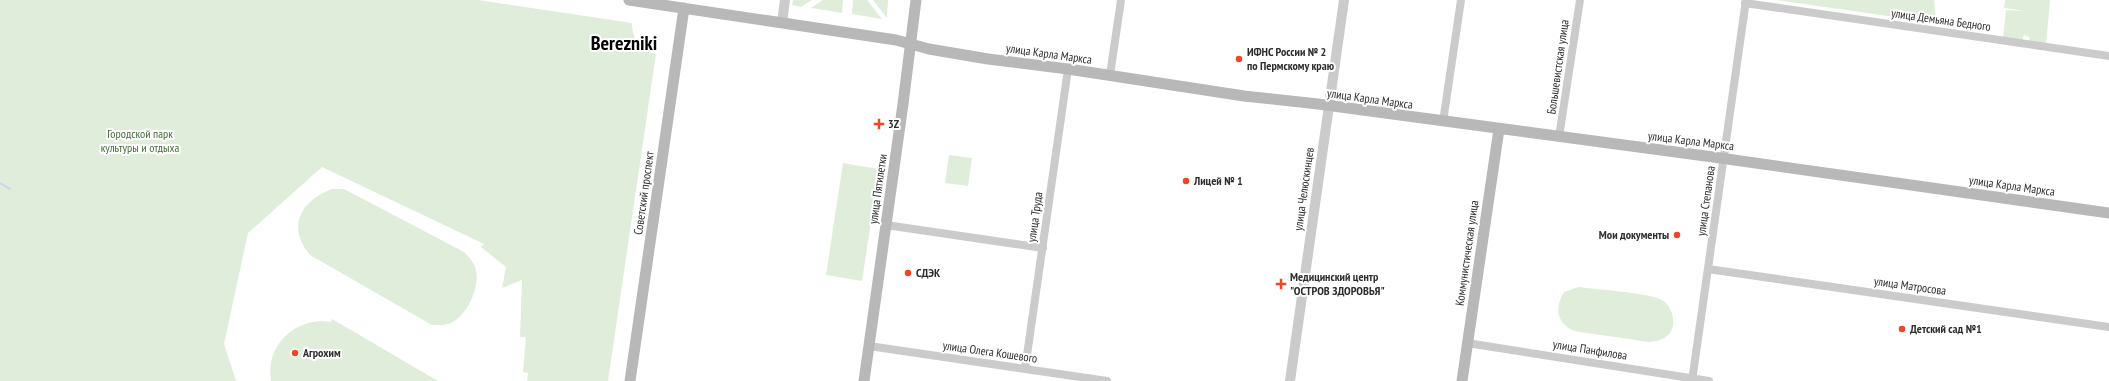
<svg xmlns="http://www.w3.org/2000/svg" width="2109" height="381" font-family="'PT Sans Narrow',sans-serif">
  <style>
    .green { fill: #e0eddb }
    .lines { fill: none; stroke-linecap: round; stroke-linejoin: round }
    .stream { stroke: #c6d5ee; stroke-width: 2 }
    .minor { stroke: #cbcbcb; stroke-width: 8 }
    .tertiary { stroke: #cbcbcb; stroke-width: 10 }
    .secondary { stroke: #b8b8b8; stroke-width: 11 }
    .poi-dot { fill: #f14525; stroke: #fff; stroke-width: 1.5 }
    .labels { text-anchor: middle; stroke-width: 4; stroke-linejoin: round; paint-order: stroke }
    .street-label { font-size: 12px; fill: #2e2e2e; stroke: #fff }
    .poi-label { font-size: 12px; font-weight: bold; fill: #2e2e2e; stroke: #fff; text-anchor: start }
    .park-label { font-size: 12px; fill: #456d39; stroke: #fff }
    .town-label { font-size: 20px; font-weight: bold; fill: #000; stroke: #fff }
  </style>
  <rect width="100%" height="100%" fill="#fff"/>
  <path class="green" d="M0,0h478l154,23c0,16 9,28 24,31l-48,327h-81l1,-8 -5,-1 3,-35h-6l2,-57 -20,8 4,-21 -25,-20 3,-3 -162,-77 -74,66 -24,111 12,37h-236z
    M793,0h19l-11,7 -9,-2z
    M823,0h20l-1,13 -31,-5z
    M853,0h14l15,19 -30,-5z
    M873,0h15l-1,18z
    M1777,0h157l2,23z
    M2005,0h45l-4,45 -16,-3 -1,-5 -5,-2 -2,6 -19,-3 3,-28 19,1 -21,-3z
    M949,155l23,3 -4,28 -23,-3z
    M843,163l36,6 -17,112 -36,-6z
    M332,189h12l120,63c5,5 10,10 12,18 4,17 -8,43 -23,52 -7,4 -14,3 -21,3l-122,-70c-24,-29 -9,-54 22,-66z
    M1579,287c20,3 66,5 83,13 9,5 14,20 10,29 -4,10 -13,12 -23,13l-75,-11c-17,-8 -20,-22 -10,-39z
    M332,319l106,62h-167c-6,-36 25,-65 60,-59z"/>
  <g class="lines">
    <path class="stream" d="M0,183l10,6"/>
    <path class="minor" d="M1745,3l364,53
      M1110,75l11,-75
      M1443,122l18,-122
      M1559,137l21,-137
      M886,225l157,23
      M1708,269l401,58
      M1467,343l242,38
      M869,346l238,35
      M1025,369l43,-300
      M1692,381l54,-381"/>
    <path class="tertiary" d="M782,22l3,-22
      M1290,381l54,-381"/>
    <path class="secondary" d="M629,0l267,40 33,9 59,10 80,10 176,27 74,8 395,53 396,56
      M630,381l54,-373
      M864,381l39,-277 13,-104
      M1462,381l37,-252"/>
  </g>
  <g class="poi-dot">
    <circle cx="1239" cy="59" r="4"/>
    <path d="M877 118h4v4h4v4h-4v4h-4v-4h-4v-4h4z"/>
    <circle cx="1186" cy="181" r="4"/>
    <circle cx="1677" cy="235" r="4"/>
    <circle cx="908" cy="273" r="4"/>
    <path d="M1279 278h4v4h4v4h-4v4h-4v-4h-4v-4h4z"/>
    <circle cx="1902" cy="329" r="4"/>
    <circle cx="295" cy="353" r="4"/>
  </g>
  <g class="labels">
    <g class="street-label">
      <text transform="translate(1941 20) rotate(8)" y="4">улица Демьяна Бедного</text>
      <text transform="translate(1049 54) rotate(8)" y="4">улица Карла Маркса</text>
      <text transform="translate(1558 67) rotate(-82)" y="4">Большевистская улица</text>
      <text transform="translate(1370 99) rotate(8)" y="4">улица Карла Маркса</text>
      <text transform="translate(1691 141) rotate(7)" y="4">улица Карла Маркса</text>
      <text transform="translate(2012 186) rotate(8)" y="4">улица Карла Маркса</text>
      <text transform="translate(878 189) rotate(-82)" y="4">улица Пятилетки</text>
      <text transform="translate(1304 189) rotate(-82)" y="4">улица Челюскинцев</text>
      <text transform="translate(644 193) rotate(-82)" y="4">Советский проспект</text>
      <text transform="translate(1706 201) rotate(-82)" y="4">улица Степанова</text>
      <text transform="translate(1035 217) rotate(-82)" y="4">улица Труда</text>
      <text transform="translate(1467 253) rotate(-82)" y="4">Коммунистическая улица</text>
      <text transform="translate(1910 286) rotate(8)" y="4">улица Матросова</text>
      <text transform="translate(1590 350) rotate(9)" y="4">улица Панфилова</text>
      <text transform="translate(990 352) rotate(8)" y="4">улица Олега Кошевого</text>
    </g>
    <g class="poi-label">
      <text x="1247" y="56">ИФНС России № 2<tspan x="1247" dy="14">по Пермскому краю</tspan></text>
      <text x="888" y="128">3Z</text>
      <text x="1194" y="185">Лицей № 1</text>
      <text x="1669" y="239" text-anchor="end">Мои документы</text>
      <text x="916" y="277">СДЭК</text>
      <text x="1290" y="281">Медицинский центр<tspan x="1290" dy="14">"ОСТРОВ ЗДОРОВЬЯ"</tspan></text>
      <text x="1910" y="333">Детский сад №1</text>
      <text x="303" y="357">Агрохим</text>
    </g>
    <g class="park-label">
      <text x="140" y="138">Городской парк<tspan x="140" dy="14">культуры и отдыха</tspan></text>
    </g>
    <g class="town-label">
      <text x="624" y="50">Berezniki</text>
    </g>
  </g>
</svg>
